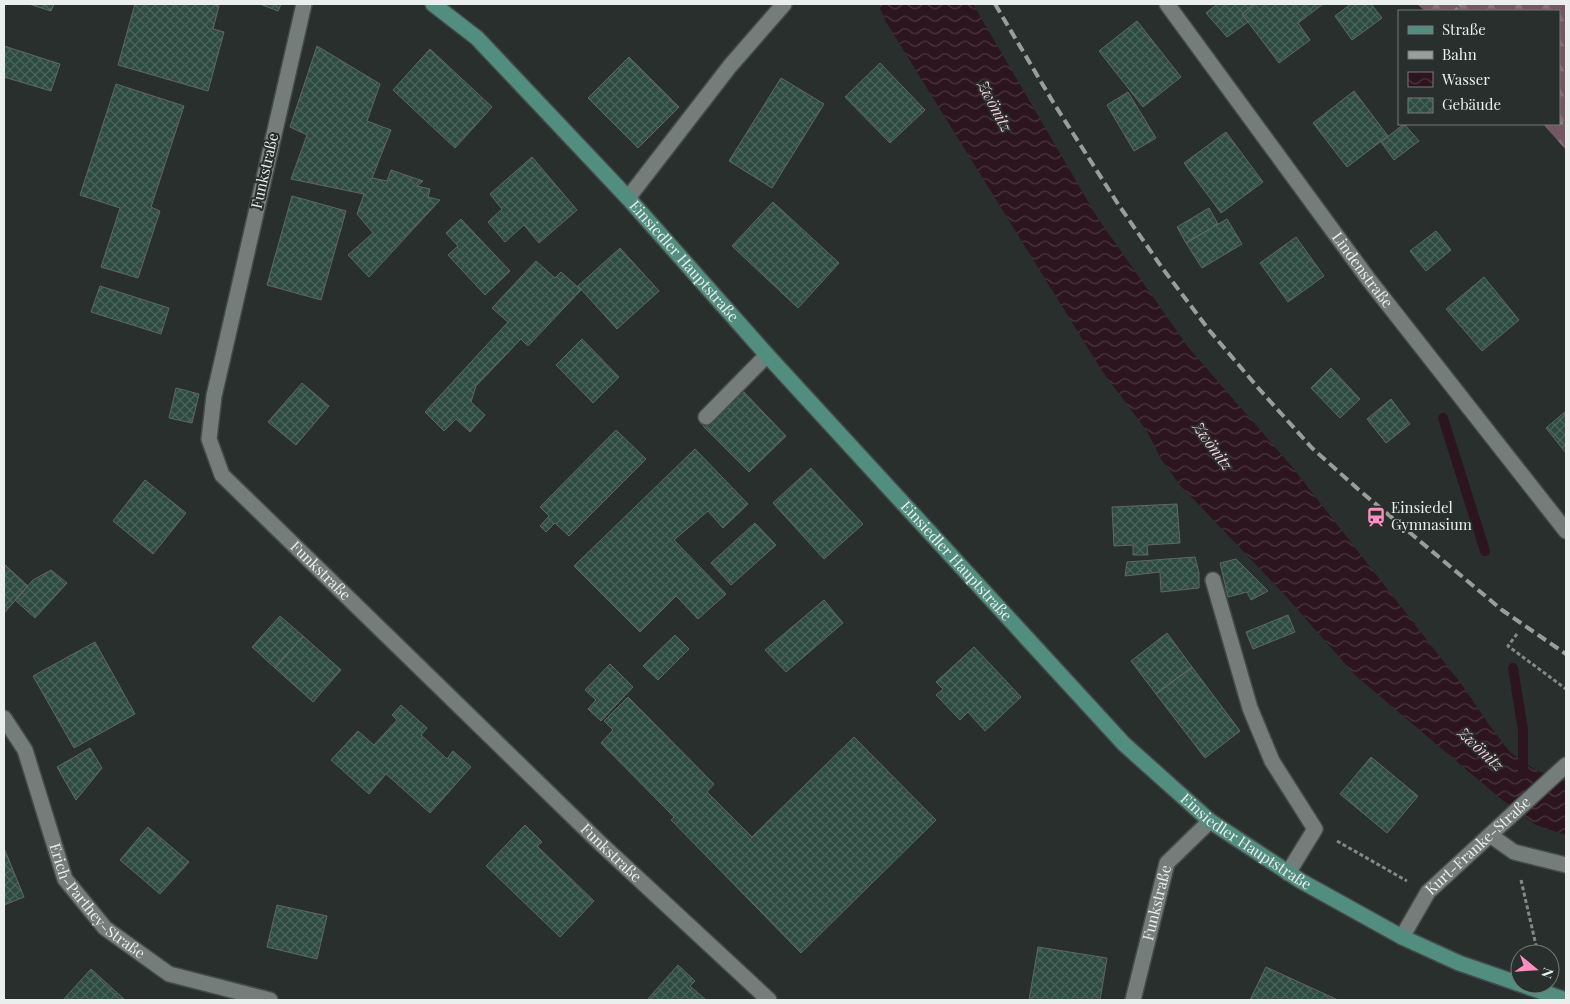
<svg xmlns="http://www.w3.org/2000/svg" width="1570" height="1004" font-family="'Playfair Display',serif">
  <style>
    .forest { fill: url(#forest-firs) }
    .water { fill: url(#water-waves) }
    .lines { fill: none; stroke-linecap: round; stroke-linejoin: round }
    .stream { stroke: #2c151f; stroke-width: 10 }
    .building { fill: url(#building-cross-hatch); stroke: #606764 }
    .service-casing { stroke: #454b48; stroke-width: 18 }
    .minor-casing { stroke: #454b48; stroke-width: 18 }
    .secondary-casing { stroke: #454b48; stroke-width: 18 }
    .path { stroke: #848987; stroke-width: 3; stroke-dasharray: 4 2.5; stroke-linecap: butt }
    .service { stroke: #757d7a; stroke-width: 15 }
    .minor { stroke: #757d7a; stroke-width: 15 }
    .secondary { stroke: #528e80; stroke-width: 15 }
    .rail { stroke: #999e9c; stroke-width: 4; stroke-dasharray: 10 5; stroke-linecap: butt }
    .labels { text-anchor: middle; stroke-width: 4; stroke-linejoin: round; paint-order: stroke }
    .street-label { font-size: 15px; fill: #eaeeec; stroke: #282f2c }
    .poi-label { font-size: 15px; fill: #eaeeec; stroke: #282f2c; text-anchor: start }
    .water-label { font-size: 16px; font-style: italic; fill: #fccddf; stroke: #282f2c }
  </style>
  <defs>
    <pattern id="forest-firs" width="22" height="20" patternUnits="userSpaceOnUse" patternTransform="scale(1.25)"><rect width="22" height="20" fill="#745763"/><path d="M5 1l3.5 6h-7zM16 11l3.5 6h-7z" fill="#886f7a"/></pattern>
    <pattern id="water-waves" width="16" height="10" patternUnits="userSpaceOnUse" patternTransform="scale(1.25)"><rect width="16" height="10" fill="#2c151f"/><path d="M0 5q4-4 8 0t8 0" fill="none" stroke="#4b3740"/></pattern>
    <pattern id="building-cross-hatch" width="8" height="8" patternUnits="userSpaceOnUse" patternTransform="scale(1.25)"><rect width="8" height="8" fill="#2d4b40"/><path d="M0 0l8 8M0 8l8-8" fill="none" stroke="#4c655c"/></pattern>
  </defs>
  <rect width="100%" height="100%" fill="#282f2c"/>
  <path class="forest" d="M1417,4h149v146l-23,-26h16v-113h-134z"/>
  <path class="water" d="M878,4h95l124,213 91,130 105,121 169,217 28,41 20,26 25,18 31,12v53l-30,-10 -35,-26 -146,-124 -72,-82 -103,-108 -19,-26 -14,-28 -45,-60 -216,-349z"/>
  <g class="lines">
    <path class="stream" d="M1443,418l42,133
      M1513,668l10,62v44"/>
  </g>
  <path class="building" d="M29,4h25l-3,7z
    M135,4h76l8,2 -6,23 11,3 -16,59 -90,-26z
    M260,4h21l-3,7z
    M1217,4h37l-12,10 6,8 -21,15 -21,-24z
    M1254,4h69l-25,19 12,17 -31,23 -37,-49z
    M1351,4h20l11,14 -30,22 -17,-24z
    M1137,21l44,56 -38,30 -44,-56z
    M4,46l56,18 -9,27 -47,-14z
    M317,46l63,38 -13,37 24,9 -19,48 15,3 4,-11 32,11 -6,5 13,3 -2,8 12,3 -71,77 -21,-22 25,-22 -16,-19 7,-20 -73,-15 16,-44 -17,-8z
    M430,49l62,58 -37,41 -62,-58z
    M629,57l50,50 -41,41 -50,-50z
    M880,63l45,47 -35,33 -45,-46z
    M781,78l43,26 -52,84 -43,-27z
    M116,84l68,22 -33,101 9,4 -22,67 -37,-11 19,-59 -40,-13z
    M1354,91l34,45 -41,31 -34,-44z
    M1128,92l28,46 -22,13 -27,-46z
    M1404,124l15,17 -25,19 -13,-18z
    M1226,132l37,50 -42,31 -37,-50z
    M532,157l45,53 -38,33 -15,-18 -19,17 -17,-20 14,-13 -12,-15z
    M292,196l54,15 -25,89 -54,-15z
    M773,202l66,61 -41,45 -66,-62z
    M1209,208l9,16 -32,19 -9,-16z
    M461,219l49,52 -25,24 -37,-40 10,-9 -12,-13z
    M1227,219l15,25 -40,24 -16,-25z
    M1436,231l15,19 -25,21 -16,-20z
    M1296,237l28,39 -36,26 -28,-39z
    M620,248l39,43 -42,38 -39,-43z
    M536,261l19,17 6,-6 20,18 -53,56 -7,-7 -45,47 -5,16 14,13 -15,17 -14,-13 -12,12 -19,-19 83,-90 -16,-14z
    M1484,277l35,43 -37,31 -36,-42z
    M100,286l69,22 -8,26 -70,-22z
    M582,339l37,38 -26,26 -37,-38z
    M1331,368l29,31 -20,19 -29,-30z
    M302,383l27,23 -33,39 -28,-23z
    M176,388l23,6 -7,29 -23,-5z
    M741,389l45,47 -37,36 -46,-46z
    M1391,399l19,25 -24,19 -19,-24z
    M1566,411v42l-20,-25z
    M616,430l30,29 -77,77 -14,-13 -9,9 -6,-6 9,-10 -9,-9z
    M695,449l53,55 -25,24 -15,-17 -34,29 52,54 -28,25 -22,-23 -36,36 -66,-66z
    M811,468l52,56 -39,35 -51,-56z
    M145,480l41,33 -33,41 -40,-33z
    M1177,504l3,39 -33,2 1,10h-15v-10l-19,1 -2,-39z
    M755,523l21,22 -45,40 -20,-22z
    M1195,557l4,16v15l-38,4 -1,-20 -35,4 2,-14z
    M1236,559l32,32 -17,9 -4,-8 -19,5 -8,-34z
    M4,564l24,22 -24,27z
    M51,570l16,13 -32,35 -20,-18 18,-20z
    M824,600l19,23 -57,49 -21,-22z
    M1288,615l7,17 -42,17 -7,-17z
    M280,616l23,20 -28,32 -23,-21z
    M1167,633l25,34 -36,27 -25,-33z
    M675,635l14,14 -31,31 -15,-14z
    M303,636l38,34 -28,32 -38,-34z
    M95,642l40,72 -61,34 -41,-72z
    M974,647l47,50 -36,34 -17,-19 -8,8 -24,-25 7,-6 -7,-7z
    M610,664l23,23 -32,34 -13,-12 8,-9 -11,-10z
    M1192,667l48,64 -35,27 -49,-64z
    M628,697l86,87 -7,8 45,45 102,-100 82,83 -135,133 -130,-133 3,-3 -73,-74 12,-13 -9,-9z
    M401,705l26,23 -6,7 26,24 6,-8 18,16 -41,46 -44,-39 -17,20 -38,-34 27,-29 16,14 23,-25 -5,-5z
    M90,748l12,20 -26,32 -19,-33z
    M1371,757l47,39 -31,37 -47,-39z
    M525,825l17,17 -5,4 57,55 -34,36 -74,-71z
    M148,827l41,35 -29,32 -40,-34z
    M4,848l20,49 -20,8z
    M277,905l50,11 -10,43 -50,-12z
    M1038,947l69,11 -7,42h-71z
    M678,965l17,16 -5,5 16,14h-59z
    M1266,967l72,33h-88z
    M91,969l34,31h-62z"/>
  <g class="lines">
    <defs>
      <path id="service" d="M628,198l102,-132 54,-62
        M706,417l61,-62
        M1213,580l37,128 22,53 43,68 -27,44
        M1490,835l24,17 52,13"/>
      <g id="minor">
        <path id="s1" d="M304,4l-90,392 -5,43 13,36 379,369 168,156"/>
        <path id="s2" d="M1167,4l202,276 197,251"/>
        <path id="s3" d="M4,718l21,32 40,129 40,49 64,46 101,26"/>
        <path id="s4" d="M1402,937l26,-45 138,-127"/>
        <path id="s5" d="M1133,1000l34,-137 43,-42"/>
      </g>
      <g id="secondary">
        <path id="s6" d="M433,4l44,34 151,160 139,157 357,389 86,77 91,60 101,56 57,26 107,37"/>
      </g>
    </defs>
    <use href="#service" class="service-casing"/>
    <use href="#minor" class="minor-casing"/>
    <use href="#secondary" class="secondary-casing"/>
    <path class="path" d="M1455,11l6,-7
      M1559,122l7,3
      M1517,634l-9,12 58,43
      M1337,841l70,40
      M1521,880l17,74"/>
    <use href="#service" class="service"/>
    <use href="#minor" class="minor"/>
    <use href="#secondary" class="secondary"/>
    <path class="rail" d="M995,4l58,98 65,102 45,65 46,61 51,60 52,58 47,42 143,120 64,44"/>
  </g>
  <defs>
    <symbol id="station-bare" viewBox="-9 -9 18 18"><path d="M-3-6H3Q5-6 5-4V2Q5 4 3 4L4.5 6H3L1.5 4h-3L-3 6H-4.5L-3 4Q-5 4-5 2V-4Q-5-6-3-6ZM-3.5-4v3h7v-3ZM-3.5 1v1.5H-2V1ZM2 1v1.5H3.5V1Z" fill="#fd8ebf" stroke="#282f2c" stroke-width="2.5" paint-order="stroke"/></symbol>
  </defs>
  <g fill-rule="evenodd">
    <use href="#station-bare" x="1362" y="503" width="28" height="28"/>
  </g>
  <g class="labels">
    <g class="street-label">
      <text transform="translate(265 171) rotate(-77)" y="5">Funkstraße</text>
      <text dy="5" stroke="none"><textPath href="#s6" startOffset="360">Einsiedler Hauptstraße</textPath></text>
      <text dy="5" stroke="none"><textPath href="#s2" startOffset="330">Lindenstraße</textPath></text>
      <text dy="5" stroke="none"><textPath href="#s6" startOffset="765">Einsiedler Hauptstraße</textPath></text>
      <text dy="5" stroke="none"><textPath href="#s1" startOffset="621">Funkstraße</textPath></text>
      <text dy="5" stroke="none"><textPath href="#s6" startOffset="1170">Einsiedler Hauptstraße</textPath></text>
      <text dy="5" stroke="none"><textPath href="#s4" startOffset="120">Kurt-Franke-Straße</textPath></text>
      <text dy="5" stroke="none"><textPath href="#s1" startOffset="1026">Funkstraße</textPath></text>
      <text dy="5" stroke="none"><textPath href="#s3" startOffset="210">Erich-Parthey-Straße</textPath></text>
      <text dy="5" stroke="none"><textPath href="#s5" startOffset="100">Funkstraße</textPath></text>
    </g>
    <g class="poi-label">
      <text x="1391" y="513">Einsiedel<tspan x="1391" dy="17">Gymnasium</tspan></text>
    </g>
    <g class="water-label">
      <text transform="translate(995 106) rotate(62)" y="6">Zwönitz</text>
      <text transform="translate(1213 446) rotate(54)" y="6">Zwönitz</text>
      <text transform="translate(1481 749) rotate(43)" y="6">Zwönitz</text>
    </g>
  </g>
  <rect width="1570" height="1004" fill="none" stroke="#eaeeec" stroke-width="10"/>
  <rect x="1398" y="10" width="162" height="115" fill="#282f2c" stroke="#767b79"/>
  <rect x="1408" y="26" width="25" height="8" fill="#528e80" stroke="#767b79"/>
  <text x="1442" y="35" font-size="15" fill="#eaeeec">Straße</text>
  <rect x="1408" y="51" width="25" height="8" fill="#999e9c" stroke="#767b79"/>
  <text x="1442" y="60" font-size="15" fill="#eaeeec">Bahn</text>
  <rect x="1408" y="72" width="25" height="15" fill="url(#water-waves)" stroke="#767b79"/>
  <text x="1442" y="85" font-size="15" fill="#eaeeec">Wasser</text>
  <rect x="1408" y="98" width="25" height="15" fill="url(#building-cross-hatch)" stroke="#767b79"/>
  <text x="1442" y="110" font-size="15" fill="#eaeeec">Gebäude</text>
  <g transform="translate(1535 969) rotate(108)"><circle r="24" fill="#282f2c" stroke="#767b79"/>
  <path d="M0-4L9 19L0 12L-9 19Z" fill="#fd8ebf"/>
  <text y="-8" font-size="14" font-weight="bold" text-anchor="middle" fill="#eaeeec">N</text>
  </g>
</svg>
